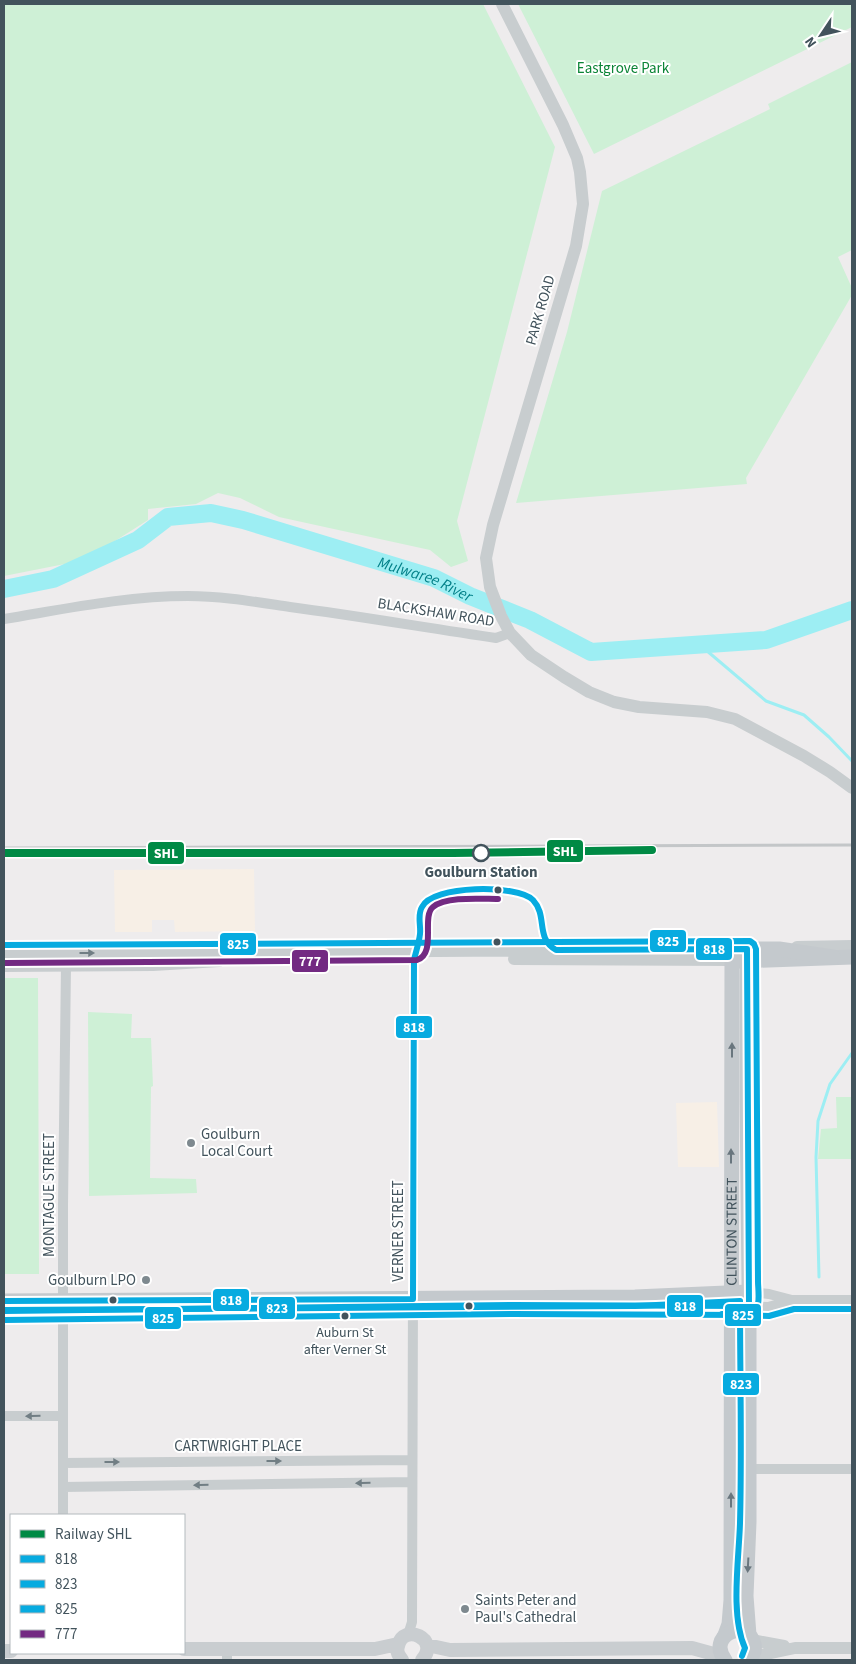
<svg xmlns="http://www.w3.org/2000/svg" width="856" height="1664" font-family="'Source Sans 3',sans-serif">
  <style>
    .commercial { fill: #f7efe6 }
    .green { fill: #cef0d6 }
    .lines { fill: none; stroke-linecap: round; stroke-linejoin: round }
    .stream { stroke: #9deef3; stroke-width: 3 }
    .river { stroke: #9deef3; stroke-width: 18 }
    .minor { stroke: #c8cdcf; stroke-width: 10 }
    .tertiary { stroke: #c8cdcf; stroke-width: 12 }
    .secondary { stroke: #c9cdd0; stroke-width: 14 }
    .primary { stroke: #c4c9cd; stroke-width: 15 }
    .rail { stroke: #c3c6c8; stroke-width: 3 }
    .bus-1-casing { stroke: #fff; stroke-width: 10 }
    .bus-2-casing { stroke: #fff; stroke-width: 10 }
    .bus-3-casing { stroke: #fff; stroke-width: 10 }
    .bus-4-casing { stroke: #fff; stroke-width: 10 }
    .bus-1 { stroke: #07abe0; stroke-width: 6 }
    .bus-2 { stroke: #07abe0; stroke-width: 6 }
    .bus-3 { stroke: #07abe0; stroke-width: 6 }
    .bus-4 { stroke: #732a82; stroke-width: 6 }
    .rail-1-casing { stroke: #fff; stroke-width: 11 }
    .rail-1 { stroke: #008a45; stroke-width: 8 }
    .oneway { fill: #717e84 }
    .oneway2 { fill: #69767e }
    .stop-dot { fill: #fff; stroke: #42535c; stroke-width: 2.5 }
    .bus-dot { fill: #42535c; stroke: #fff; stroke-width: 2 }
    .poi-dot { fill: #7e898f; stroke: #fff; stroke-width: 2 }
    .labels { text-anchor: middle; stroke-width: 4; stroke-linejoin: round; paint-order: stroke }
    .bus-label { font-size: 14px; fill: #42535c; stroke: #fff }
    .park-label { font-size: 15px; fill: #0b8436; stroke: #fff }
    .street-label { font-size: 15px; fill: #42535c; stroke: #fff }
    .stop-label { font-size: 15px; font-weight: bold; fill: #42535c; stroke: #fff }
    .poi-label { font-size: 15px; fill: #42535c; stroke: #fff; text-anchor: start }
    .water-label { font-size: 16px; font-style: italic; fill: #048189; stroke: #fff }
    .line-badge { stroke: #fff; stroke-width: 2 }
    .badge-label { font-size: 14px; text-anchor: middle; font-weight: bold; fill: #fff }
  </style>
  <rect width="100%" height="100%" fill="#eeeced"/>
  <path class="commercial" d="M254,869l1,62 -80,1 -1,-12h-22v12h-37l-1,-62z
    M717,1102l2,65h-41l-2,-64z"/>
  <path class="green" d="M4,4h479l72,143 -98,374 11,40 -17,6 -21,-17 -151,-33 -39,-19 -22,-5 -22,11 -48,5v11l-63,40 -81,16z
    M518,4h332l2,5v18l-258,127z
    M852,62v188l-14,7 14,31v7l-106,183 1,6 -231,19 51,-171 35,-141 168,-82 -2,-5z
    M4,978h34l1,296h-35z
    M88,1012l44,2 -1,24h20l2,48 -2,1 -1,91 46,1 1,14 -108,3z
    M836,1097h16v62h-34l3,-30 16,-1z"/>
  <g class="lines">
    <path class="stream" d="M700,645l66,56 38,14 25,22 23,24
      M819,1277l-3,-120 2,-36 12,-37 22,-31"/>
    <path class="river" id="s1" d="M4,589l49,-10 85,-39 30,-23 43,-4 32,7 191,58 36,18 60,24 61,32 175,-12 86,-30"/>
    <path class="minor" d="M4,619c61,-10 122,-23 184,-23 34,0 68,6 102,11 69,9 137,21 206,31l14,-5
      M749,1292l20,2 23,6
      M749,1306l19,1 25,-7h59
      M4,1416h58
      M63,1463l349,-3
      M749,1469h103
      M63,1487l349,-5
      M63,1515v-310l3,-240
      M408,1635l4,-13 2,-662
      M227,1649v11"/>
    <path class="tertiary" d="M502,4l61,121 14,33 3,14 3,32 -7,42 -83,279 -7,33 4,29 11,29 9,17 21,22 33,22 25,15 25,10 25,5 68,5 28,7 69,37 26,16 22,16
      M797,947l55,-1
      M4,954l728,-5
      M514,959l218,1
      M4,966l149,-1 66,-4
      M752,1640l32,6
      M752,1657l43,-9h57"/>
    <path class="secondary" d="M427,1645l23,5 242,-2 29,8
      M184,1649h191l23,-5
      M4,1651h7
      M402,1660c-3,-4 -6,-8 -4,-14 5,-24 43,-7 24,14"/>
    <g class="primary">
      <path d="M747,949v150l2,182v241l-3,74 3,39"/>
      <path d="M739,961l113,-4"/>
      <path d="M4,1301l631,-4 114,-5"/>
      <path d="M666,1305l83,1"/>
      <path id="s2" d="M725,1635l4,-11 2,-24 1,-651h47l54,8"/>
      <path d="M725,1660c-18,-23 18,-42 28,-19 3,7 1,14 -4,19"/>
    </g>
    <path class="rail" d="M4,848l848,-3"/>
    <defs>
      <path id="bus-1" d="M4,1301l409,-2 1,-339c2,-9 5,-17 6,-26 1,-9 -3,-19 2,-27 10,-22 95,-23 111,-7 15,16 2,38 23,50l191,-1 2,357 -236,-1 -509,6"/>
      <path id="bus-2" d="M4,1310l631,-4 105,-5c0,74 2,148 0,222 -1,36 -10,92 5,125l-3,8
        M722,1314l47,2 25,-7h58"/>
      <path id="bus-3" d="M4,945l746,-4 4,3 2,5 2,332c0,11 4,29 -8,34l-237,-1 -509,6"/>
      <path id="bus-4" d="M4,963l413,-3c20,-7 4,-43 16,-53 13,-11 48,-8 65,-8"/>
    </defs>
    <use href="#bus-1" class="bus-1-casing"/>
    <use href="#bus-2" class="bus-2-casing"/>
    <use href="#bus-3" class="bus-3-casing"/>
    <use href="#bus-4" class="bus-4-casing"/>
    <use href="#bus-1" class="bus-1"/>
    <use href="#bus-2" class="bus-2"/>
    <use href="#bus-3" class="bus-3"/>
    <use href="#bus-4" class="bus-4"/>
    <defs>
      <path id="rail-1" d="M4,853h449l199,-3"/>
    </defs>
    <use href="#rail-1" class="rail-1-casing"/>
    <use href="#rail-1" class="rail-1"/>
  </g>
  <defs><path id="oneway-solid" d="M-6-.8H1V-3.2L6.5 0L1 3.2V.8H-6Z" transform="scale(1.25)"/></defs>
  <g class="oneway">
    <use href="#oneway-solid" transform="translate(87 953)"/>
    <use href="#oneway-solid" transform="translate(33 1416) rotate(179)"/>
    <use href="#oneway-solid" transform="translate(274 1461)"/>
    <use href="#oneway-solid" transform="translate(112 1462)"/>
    <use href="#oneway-solid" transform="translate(363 1483) rotate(179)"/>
    <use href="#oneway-solid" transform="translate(201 1485) rotate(179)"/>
  </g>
  <g class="oneway2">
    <use href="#oneway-solid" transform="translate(732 1050) rotate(-90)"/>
    <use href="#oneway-solid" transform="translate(731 1156) rotate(-90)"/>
    <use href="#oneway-solid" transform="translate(731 1500) rotate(-90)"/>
    <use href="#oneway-solid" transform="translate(748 1565) rotate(93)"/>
  </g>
  <circle class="stop-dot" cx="481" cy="853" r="8"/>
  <g class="bus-dot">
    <circle cx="498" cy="890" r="4.5"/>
    <circle cx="497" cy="942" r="4.5"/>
    <circle cx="113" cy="1300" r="4.5"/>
    <circle cx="469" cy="1306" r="4.5"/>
    <circle cx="345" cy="1316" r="4.5"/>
  </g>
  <g class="poi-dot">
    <circle cx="191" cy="1143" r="5"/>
    <circle cx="146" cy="1280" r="5"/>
    <circle cx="465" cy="1609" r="5"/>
  </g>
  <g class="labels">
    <g class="bus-label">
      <text x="345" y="1337">Auburn St<tspan x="345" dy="17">after Verner St</tspan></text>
    </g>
    <g class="park-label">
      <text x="623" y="73">Eastgrove Park</text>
    </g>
    <g class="street-label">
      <text transform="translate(540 310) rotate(-74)" y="5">PARK ROAD</text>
      <text transform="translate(436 612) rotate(9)" y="5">BLACKSHAW ROAD</text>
      <text transform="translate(49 1195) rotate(-90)" y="5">MONTAGUE STREET</text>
      <text transform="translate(398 1231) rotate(-90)" y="5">VERNER STREET</text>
      <text dy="5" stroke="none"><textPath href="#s2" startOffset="404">CLINTON STREET</textPath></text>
      <text x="238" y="1451">CARTWRIGHT PLACE</text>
    </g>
    <g class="stop-label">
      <text x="481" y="877">Goulburn Station</text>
    </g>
    <g class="poi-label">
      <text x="201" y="1139">Goulburn<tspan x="201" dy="17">Local Court</tspan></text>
      <text x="136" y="1285" text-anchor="end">Goulburn LPO</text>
      <text x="475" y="1605">Saints Peter and<tspan x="475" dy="17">Paul's Cathedral</tspan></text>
    </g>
    <g class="water-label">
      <text dy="6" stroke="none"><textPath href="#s1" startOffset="449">Mulwaree River</textPath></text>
    </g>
  </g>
  <g class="line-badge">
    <rect x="546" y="839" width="38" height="24" rx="5" fill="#008a45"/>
    <rect x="147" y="841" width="38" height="24" rx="5" fill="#008a45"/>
    <rect x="649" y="929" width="38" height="24" rx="5" fill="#07abe0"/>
    <rect x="219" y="932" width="38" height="24" rx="5" fill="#07abe0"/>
    <rect x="695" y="937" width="38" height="24" rx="5" fill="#07abe0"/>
    <rect x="291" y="949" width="38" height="24" rx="5" fill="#732a82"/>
    <rect x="395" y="1015" width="38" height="24" rx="5" fill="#07abe0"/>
    <rect x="212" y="1288" width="38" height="24" rx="5" fill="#07abe0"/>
    <rect x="666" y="1294" width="38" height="24" rx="5" fill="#07abe0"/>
    <rect x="258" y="1296" width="38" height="24" rx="5" fill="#07abe0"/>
    <rect x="724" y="1303" width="38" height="24" rx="5" fill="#07abe0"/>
    <rect x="144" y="1306" width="38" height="24" rx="5" fill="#07abe0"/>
    <rect x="722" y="1372" width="38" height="24" rx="5" fill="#07abe0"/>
  </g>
  <g class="badge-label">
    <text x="565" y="856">SHL</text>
    <text x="166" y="858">SHL</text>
    <text x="668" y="946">825</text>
    <text x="238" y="949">825</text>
    <text x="714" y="954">818</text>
    <text x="310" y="966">777</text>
    <text x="414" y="1032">818</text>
    <text x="231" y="1305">818</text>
    <text x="685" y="1311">818</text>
    <text x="277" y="1313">823</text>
    <text x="743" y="1320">825</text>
    <text x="163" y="1323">825</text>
    <text x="741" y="1389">823</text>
  </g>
  <rect width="856" height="1664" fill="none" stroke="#42535c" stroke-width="10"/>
  <rect x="10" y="1514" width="175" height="140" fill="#ffffff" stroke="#b3babe"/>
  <rect x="20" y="1530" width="25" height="8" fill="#008a45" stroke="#b3babe"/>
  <text x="55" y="1539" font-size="15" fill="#42535c">Railway SHL</text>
  <rect x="20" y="1555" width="25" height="8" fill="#07abe0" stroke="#b3babe"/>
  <text x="55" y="1564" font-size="15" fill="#42535c">818</text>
  <rect x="20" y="1580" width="25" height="8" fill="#07abe0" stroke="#b3babe"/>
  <text x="55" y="1589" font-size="15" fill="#42535c">823</text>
  <rect x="20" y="1605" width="25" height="8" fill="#07abe0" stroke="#b3babe"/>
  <text x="55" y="1614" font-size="15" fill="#42535c">825</text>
  <rect x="20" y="1630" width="25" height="8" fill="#732a82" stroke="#b3babe"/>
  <text x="55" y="1639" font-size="15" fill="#42535c">777</text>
  <g transform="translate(821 35) rotate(235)" stroke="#ffffff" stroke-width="4" paint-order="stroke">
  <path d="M0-4L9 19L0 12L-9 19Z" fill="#42535c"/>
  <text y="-8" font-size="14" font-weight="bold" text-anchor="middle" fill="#42535c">N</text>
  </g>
</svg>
